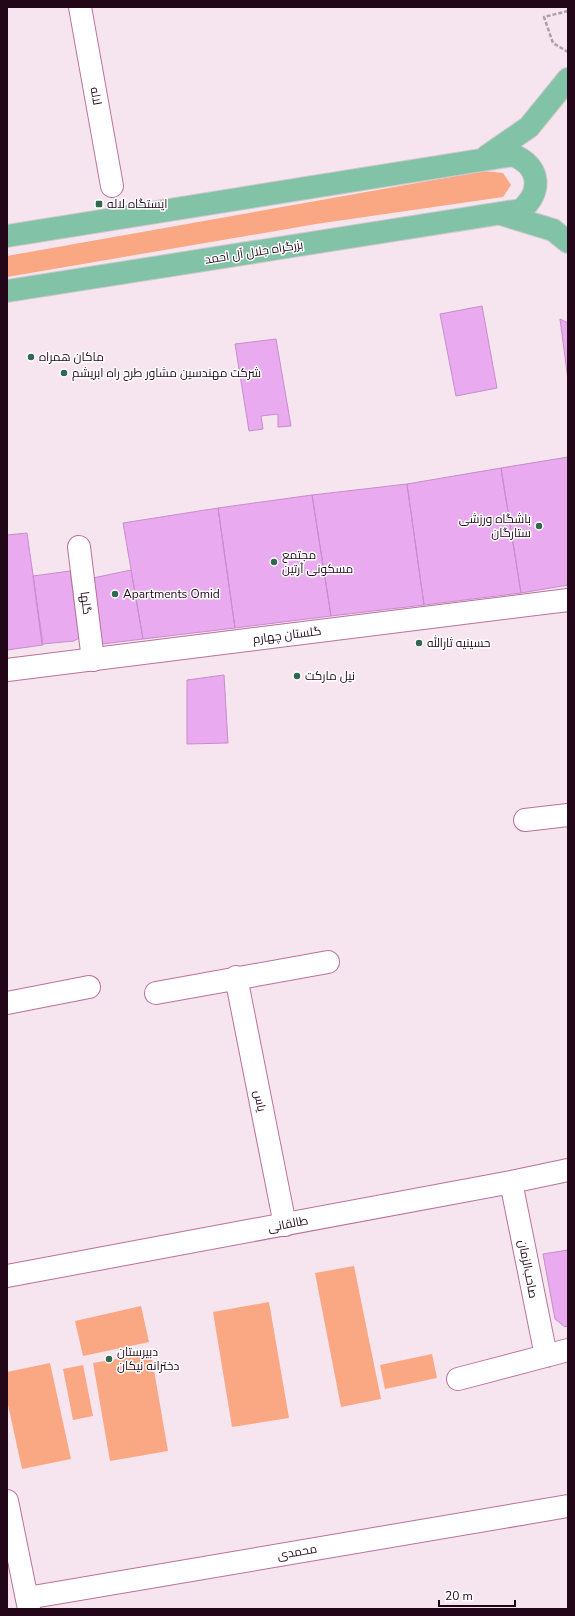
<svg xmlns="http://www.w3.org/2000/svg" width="575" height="1616" font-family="'Nunito Sans',Cairo,sans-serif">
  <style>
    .green { fill: #faa784 }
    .building { fill: #e9aaef; stroke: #c78dcc }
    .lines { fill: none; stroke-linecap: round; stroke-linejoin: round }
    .minor-casing { stroke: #ba709c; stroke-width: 24 }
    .tertiary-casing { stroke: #ba709c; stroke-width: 24 }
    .trunk-casing { stroke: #cfc8cc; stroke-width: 24 }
    .path { stroke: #b19ca8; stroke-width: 2.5; stroke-dasharray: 4 2; stroke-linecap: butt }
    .minor { stroke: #fff; stroke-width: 22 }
    .tertiary { stroke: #fff; stroke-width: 22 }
    .trunk { stroke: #82c2a6; stroke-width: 22 }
    .poi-dot { fill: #306951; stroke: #fff; stroke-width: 1.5 }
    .labels { text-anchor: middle; stroke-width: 3; stroke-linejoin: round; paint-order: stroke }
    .street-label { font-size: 12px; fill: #230719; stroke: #fff }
    .poi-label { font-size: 12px; fill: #230719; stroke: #fff; text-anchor: start }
  </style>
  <rect width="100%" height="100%" fill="#f6e5ee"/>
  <path class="green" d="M484,171l19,2 8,12 -8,12 -187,27 -309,53v-21z
    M354,1266l27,133 -40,8 -26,-134z
    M269,1302l20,116 -57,9 -19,-115z
    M141,1306l8,36 -66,14 -8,-35z
    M151,1353l17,98 -58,10 -17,-98z
    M432,1354l5,24 -52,11 -5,-24z
    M50,1363l21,96 -49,10 -15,-69v-28z
    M83,1365l10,51 -20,4 -10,-51z"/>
  <path class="building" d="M482,306l15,82 -41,8 -16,-82z
    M560,319l8,4v57z
    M276,339l15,87 -13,1v-13l-17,2 2,13 -14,2 -14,-87z
    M568,457v128l-47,8 -20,-125z
    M501,468l20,125 -97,12 -17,-121z
    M407,484l17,121 -93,11 -19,-121z
    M312,495l19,121 -96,12 -17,-120z
    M218,508l17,120 -92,11 -20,-116z
    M27,533l16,112 -36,5v-115z
    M131,570l12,69 -41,5 -9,-66z
    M70,571l9,67 -5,3 -32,3 -9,-68z
    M224,675l4,68 -41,1v-64z
    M568,1250v76l-3,1 -10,-8 -12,-65z"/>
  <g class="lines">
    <defs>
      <path id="minor" d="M80,7l32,179
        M79,547l14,113
        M525,820l43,-5
        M236,977l49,248
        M156,993l172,-31
        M7,1003l82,-16
        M511,1182l35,174
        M7,1276l504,-94 57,-12
        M458,1379l110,-29
        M27,1598l541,-92"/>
      <path id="tertiary" d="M7,670l561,-70
        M7,1501l22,108"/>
      <path id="trunk" d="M487,156l42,-29 39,-48
        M501,214l52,16 15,12
        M7,236l506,-81c27,11 30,36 8,55l-514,81"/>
    </defs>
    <use href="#minor" class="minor-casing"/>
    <use href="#tertiary" class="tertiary-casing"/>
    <use href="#trunk" class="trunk-casing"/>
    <path class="path" d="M568,11l-24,6 9,26 15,9"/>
    <use href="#minor" class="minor"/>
    <use href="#tertiary" class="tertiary"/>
    <use href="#trunk" class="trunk"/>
  </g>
  <g class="poi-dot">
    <rect x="95" y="200" width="8" height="8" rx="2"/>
    <circle cx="31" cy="357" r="4"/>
    <circle cx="64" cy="373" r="4"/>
    <circle cx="539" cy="526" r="4"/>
    <circle cx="274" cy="562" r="4"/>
    <circle cx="115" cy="594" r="4"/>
    <circle cx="419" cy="643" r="4"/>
    <circle cx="297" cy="676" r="4"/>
    <circle cx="109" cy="1359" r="4"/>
  </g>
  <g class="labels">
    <g class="street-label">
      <text transform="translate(96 96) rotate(80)" y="4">لاله</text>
      <text transform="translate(254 252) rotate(-9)" y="4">بزرگراه جلال آل احمد</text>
      <text transform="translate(86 603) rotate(83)" y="4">گلها</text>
      <text transform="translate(287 635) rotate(-7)" y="4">گلستان چهارم</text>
      <text transform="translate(260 1101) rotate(79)" y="4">یاس</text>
      <text transform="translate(288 1224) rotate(-11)" y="4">طالقانی</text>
      <text transform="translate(528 1269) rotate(79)" y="4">صاحب‌الزمان</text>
      <text transform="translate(297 1552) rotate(-10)" y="4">محمدی</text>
    </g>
    <g class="poi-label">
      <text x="107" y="208">ایستگاه لاله</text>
      <text x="39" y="361">ماکان همراه</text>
      <text x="72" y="377">شرکت مهندسین مشاور طرح راه ابریشم</text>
      <text x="531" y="523" text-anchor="end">باشگاه ورزشی<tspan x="531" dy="14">ستارگان</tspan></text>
      <text x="282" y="559">مجتمع<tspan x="282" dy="14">مسکونی آرتین</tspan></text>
      <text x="123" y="598">Apartments Omid</text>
      <text x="427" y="647">حسینیه ثارالله</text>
      <text x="305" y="680">نیل مارکت</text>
      <text x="117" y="1356">دبیرستان<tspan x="117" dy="14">دخترانه نیکان</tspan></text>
    </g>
  </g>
  <rect width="575" height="1616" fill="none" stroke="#230719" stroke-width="16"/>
  <path d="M439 1600v6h76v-6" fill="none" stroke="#230719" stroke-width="2"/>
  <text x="445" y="1600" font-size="12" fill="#230719" stroke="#ffffff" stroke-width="3" paint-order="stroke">20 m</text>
</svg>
